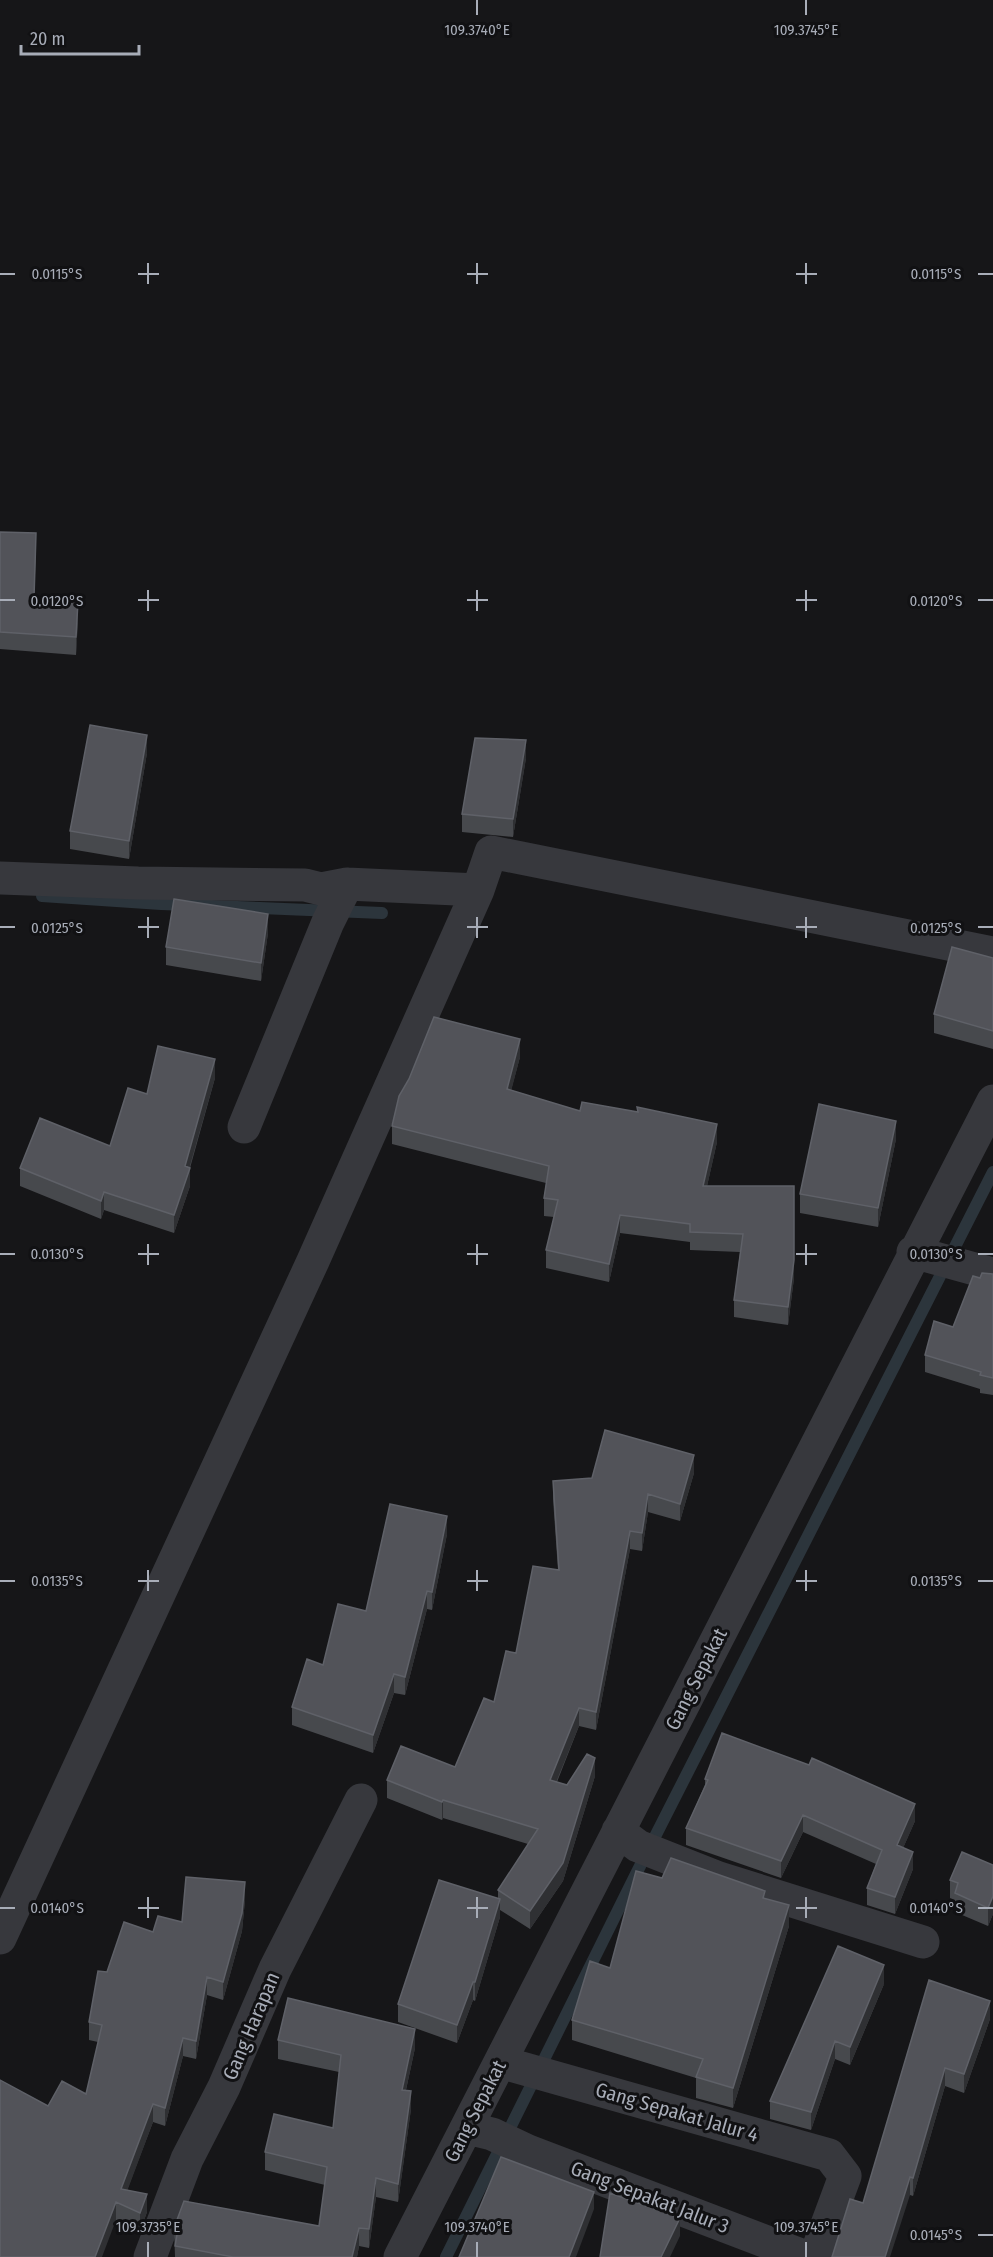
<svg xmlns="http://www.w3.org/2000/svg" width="993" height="2257" font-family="'Fira Sans Condensed',sans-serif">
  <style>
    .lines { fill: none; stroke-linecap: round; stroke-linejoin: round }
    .stream { stroke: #2c353c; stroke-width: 12 }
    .minor { stroke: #37383d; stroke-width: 33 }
    .wall { fill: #47494d }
    .shaded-wall { fill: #2f3033 }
    .building { fill: #525359; stroke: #5f6168; stroke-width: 1.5 }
    .ticks { fill: none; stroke: #a8adb8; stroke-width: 2 }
    .labels { text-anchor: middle; stroke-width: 6; stroke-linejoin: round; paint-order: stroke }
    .street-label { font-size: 20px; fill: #a8adb8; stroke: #111113 }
    .ticks-label { font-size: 15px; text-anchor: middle; fill: #a8adb8; stroke: #111113; stroke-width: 6; stroke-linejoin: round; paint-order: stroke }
  </style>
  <rect width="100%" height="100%" fill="#161618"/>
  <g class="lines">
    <path class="stream" d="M42,896l119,8 221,9
      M446,2257l191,-385 356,-700"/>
    <path class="minor" d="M0,878l138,5 167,2 16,4 26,-5 131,6 -165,371 -313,677
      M478,890l13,-38 502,101
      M244,1127l84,-205 19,-38
      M913,1252l80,22
      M618,1831l20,15 81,32 204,64
      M500,2062l329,93 16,21 -30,81
      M467,2128l25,6 36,17 278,106
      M150,2257l37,-98 37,-72 51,-118 86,-169
      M400,2257l593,-1156"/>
  </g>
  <path class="wall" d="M0,532l36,19 -2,47 44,21 -2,36 -76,-6z
    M147,753l-18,106 -59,-10v-18z
    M526,758l-13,79 -51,-5v-18z
    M268,933l-7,48 -95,-16v-18z
    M993,958v91l-59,-16v-19z
    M520,1057l-9,33 69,21 57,1v-5l80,35 -10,44 87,92 -6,47 -54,-8v-17l6,-48 -50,-2v-8l-70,-9 -11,49 -63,-14v-18l8,-33 -10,-1v-18l2,-15 -154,-39v-18z
    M215,1078l-25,90v18l-16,47 -70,-23 -3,9 -81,-33v-18l90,-22 37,-52z
    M896,1139l-18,88 -78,-14v-19z
    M993,1274v121l-13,-2v-4l-55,-17v-17l28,-28 27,-49z
    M694,1473l-14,48 -32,-9 -6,39 -12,-2 -34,181 -17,-4 -22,56 10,3 28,-9 -32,105 -33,48 -30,-19v7l-25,84 -2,-1 -16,43 -59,-21v-18l100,-106v-8l30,-46 -85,-26 -1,2 -55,-22v-18l68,-13 39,-65 22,-49 42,-83 -5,-71v-18z
    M447,1534l-15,76 -5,-1 -22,86 -11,-2 -21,60 -81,-28v-18l74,-96z
    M705,1779l210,42 -12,27 10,21 -18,45 -28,-9v-17l9,-24 -73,-32 -22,46 -95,-33v-17l19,-43z
    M993,1865v49l-5,12 -33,-14v-12l-5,-2v-18z
    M662,1878l103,21 24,27 -56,182 -37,-10v-20l-124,-38v-20l38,-52z
    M245,1900l-3,31 -19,69 -16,-5 -11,64 -13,-3 -18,70 -12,-4 -26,68 20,22 -7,19 -24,-11 -68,-114 38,-12 12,-52 -9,-2v-18l18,-50 46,-40z
    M929,1980l61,39 -26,74 -19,-7 -32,110 -3,-1 -47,8z
    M884,1984l-34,81 -15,-6 -24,71 -41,-11v-18z
    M278,2040l137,8 -9,42 5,19 -13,93 -22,-5 -7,51 -10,-2 -2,11h-182l-1,-29 145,-2 6,-41 -60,-15v-18l68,-24 6,-56 -61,-13z"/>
  <path class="shaded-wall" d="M78,601v18l-2,36v-18z
    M147,735v18l-18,106v-18z
    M526,740v18l-13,79v-18z
    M268,914v19l-7,48v-18z
    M520,1039v18l-13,50v-18z
    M215,1059v19l-28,98 3,-8v18l-16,47v-18l11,-49z
    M896,1121v18l-18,88v-19z
    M717,1124v18l-14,62v-18z
    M104,1192v18l-3,9v-18z
    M620,1215v18l-11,49v-18z
    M794,1260v18l-6,47v-18z
    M694,1455v18l-14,48v-17z
    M648,1494v18l-6,39v-18z
    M447,1516v18l-15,76v-18z
    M630,1531v18l-34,181v-18z
    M427,1591v18l-22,86v-18z
    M394,1674v19l-21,60v-18z
    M579,1708v18l-29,71v-17z
    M595,1758v18l-32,105 -33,48v-18z
    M443,1800v18l-1,2v-18z
    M915,1804v17l-18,41v-17z
    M803,1815v17l-22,46v-17z
    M913,1852v17l-18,45v-17z
    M245,1882v18l-3,31 -19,69v-18z
    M993,1896v18l-5,12v-18z
    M500,1899v18l-25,84v-19z
    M789,1905v21l-56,182v-20z
    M884,1965v19l-34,81v-18z
    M207,1977v18l-11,64v-18z
    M473,1982v18l-16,43v-18z
    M990,2001v18l-26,74v-19z
    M415,2029v19l-13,60v-18z
    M183,2038v18l-18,70v-18z
    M835,2041v18l-24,71v-18z
    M945,2068v18l-32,110v-18z
    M411,2091v18l-13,93v-18z
    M153,2104v18l-31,83 -1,-16z
    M910,2177v18l-20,62h-5z
    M376,2178v19l-7,51v-19z
    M594,2192v17l-18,48h-7z
    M147,2194v18l-7,19v-18z
    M116,2202v18l-14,37h-7z
    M680,2218v18l-10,21h-9z
    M359,2228v18l-2,11h-5z"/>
  <path class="building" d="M0,532l36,1 -2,65 44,3 -2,36 -76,-5z
    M90,725l57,10 -18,106 -59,-10z
    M475,738l51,2 -13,79 -51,-5z
    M174,899l94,15 -7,49 -95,-16z
    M952,947l41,11v73l-59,-17z
    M434,1017l86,22 -13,50 73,22 2,-9 56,10 -1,-5 80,17 -14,62h91v74l-6,47 -54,-7 9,-66 -53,-2v-8l-70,-9 -11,49 -63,-14 12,-50 -14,-2 5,-32 -157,-40 7,-30 10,-17z
    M158,1046l57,13 -30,107 5,2 -16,47 -70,-23 -3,9 -81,-33 20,-50 70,28 18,-58 19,6z
    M819,1104l77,17 -18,87 -78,-14z
    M982,1273l11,1v104l-13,-3 1,-3 -56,-17 9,-34 19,6 20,-51 7,2z
    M605,1430l89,25 -14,49 -32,-10 -6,39 -12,-2 -34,181 -17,-4 -29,72 17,5 20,-31 8,4 -32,105 -33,48 -32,-21 40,-61 -95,-29 -1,2 -55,-22 14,-34 54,21 29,-69 10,4 12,-51 10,2 17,-87 26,4 -6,-89 39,-3z
    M390,1504l57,12 -15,76 -5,-1 -22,86 -11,-3 -21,61 -81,-28 15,-48 16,6 15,-61 28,7z
    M722,1733l87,32 3,-7 103,46 -18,41 16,7 -18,45 -28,-9 15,-38 -79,-35 -22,46 -95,-33 22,-48 -3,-1z
    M962,1852l31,13v31l-5,12 -33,-15 3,-10 -8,-3z
    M671,1858l94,33 -2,7 26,7 -56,183 -37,-11 7,-18 -131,-39 18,-59 20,7 26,-97 26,7z
    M186,1877l59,5 -3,31 -19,69 -16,-5 -11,64 -13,-3 -18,70 -12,-4 -32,85 26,5 -7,19 -24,-11 -21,55h-95v-177l48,26 14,-25 24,13 16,-69 -13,-3 9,-51 9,1 17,-50 29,10 5,-16 24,6z
    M439,1880l61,19 -25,83h-2l-16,43 -59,-21z
    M838,1946l46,19 -34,82 -15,-6 -24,71 -41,-11z
    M929,1980l61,21 -26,73 -19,-6 -32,110 -3,-1 -25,80h-53l18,-58 13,4z
    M288,1998l127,31 -13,61 9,1 -13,93 -22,-6 -7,51 -10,-1 -7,29h-119l-58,-11 3,-17 -4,-1 10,-27 135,25 8,-59 -62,-15 9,-38 59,14 8,-73 -63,-15z
    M501,2157l93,35 -25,65h-110z
    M610,2193l70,25 -19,39h-61z"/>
  <path class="ticks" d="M477,0v15M806,0v15M148,263v21M477,263v21M806,263v21M0,274h15M138,274h21M467,274h21M796,274h21M978,274h15M148,590v21M477,590v21M806,590v21M0,600h15M138,600h21M467,600h21M796,600h21M978,600h15M148,917v21M477,917v21M806,917v21M0,927h15M138,927h21M467,927h21M796,927h21M978,927h15M148,1244v21M477,1244v21M806,1244v21M0,1254h15M138,1254h21M467,1254h21M796,1254h21M978,1254h15M148,1570v21M477,1570v21M806,1570v21M0,1581h15M138,1581h21M467,1581h21M796,1581h21M978,1581h15M148,1897v21M477,1897v21M806,1897v21M0,1908h15M138,1908h21M467,1908h21M796,1908h21M978,1908h15M978,2235h15M148,2242v15M477,2242v15M806,2242v15"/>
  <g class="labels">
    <g class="street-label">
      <text transform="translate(696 1679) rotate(-63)" y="7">Gang Sepakat</text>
      <text transform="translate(251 2026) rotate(-67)" y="7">Gang Harapan</text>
      <text transform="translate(475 2111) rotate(-63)" y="7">Gang Sepakat</text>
      <text transform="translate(677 2112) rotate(16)" y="7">Gang Sepakat Jalur 4</text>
      <text transform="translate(650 2197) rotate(21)" y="7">Gang Sepakat Jalur 3</text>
    </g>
  </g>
  <g class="ticks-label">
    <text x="477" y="35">109.3740°E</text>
    <text x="806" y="35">109.3745°E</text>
    <text x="57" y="279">0.0115°S</text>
    <text x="936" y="279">0.0115°S</text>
    <text x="57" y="606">0.0120°S</text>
    <text x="936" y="606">0.0120°S</text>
    <text x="57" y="933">0.0125°S</text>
    <text x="936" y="933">0.0125°S</text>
    <text x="57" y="1259">0.0130°S</text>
    <text x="936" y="1259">0.0130°S</text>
    <text x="57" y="1586">0.0135°S</text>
    <text x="936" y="1586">0.0135°S</text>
    <text x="57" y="1913">0.0140°S</text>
    <text x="936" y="1913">0.0140°S</text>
    <text x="148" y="2232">109.3735°E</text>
    <text x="477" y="2232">109.3740°E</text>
    <text x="806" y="2232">109.3745°E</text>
    <text x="936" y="2240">0.0145°S</text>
  </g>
  <path d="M21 45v9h118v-9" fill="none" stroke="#a8adb8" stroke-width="3"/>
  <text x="30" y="45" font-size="18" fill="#a8adb8" stroke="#111113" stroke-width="4.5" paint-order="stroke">20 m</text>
</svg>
